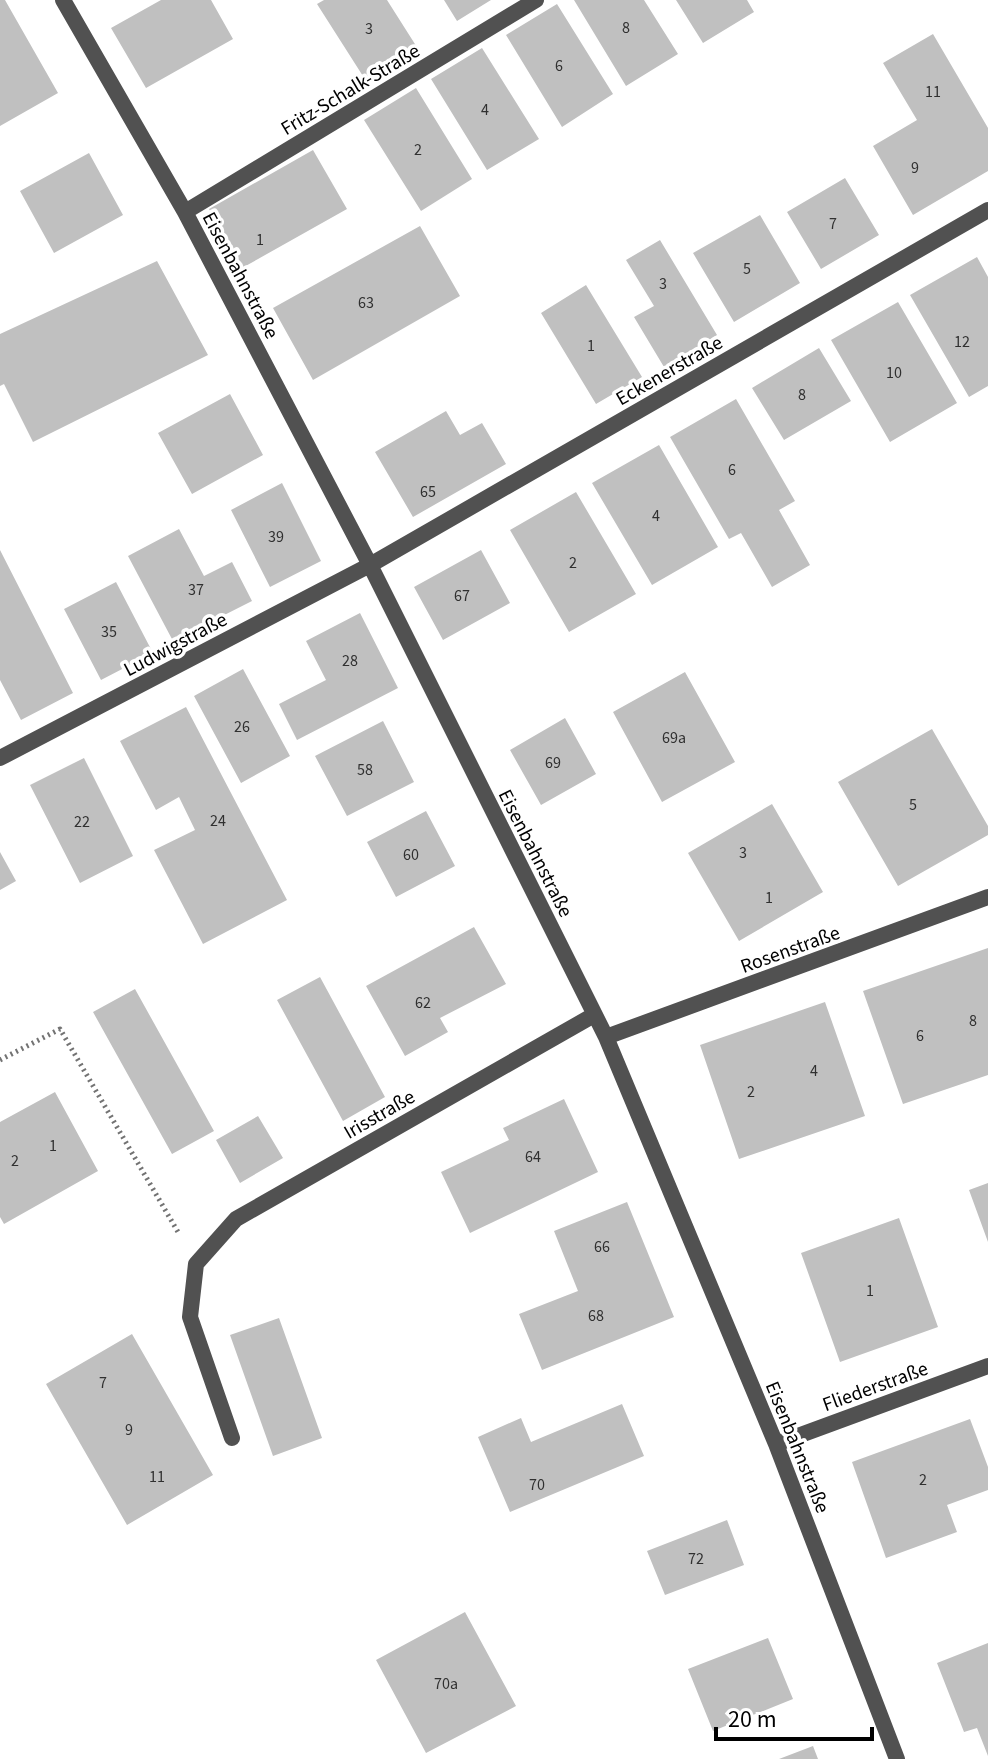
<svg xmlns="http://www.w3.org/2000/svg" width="988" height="1759" font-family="'Source Sans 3',sans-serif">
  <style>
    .building { fill: #c0c0c0 }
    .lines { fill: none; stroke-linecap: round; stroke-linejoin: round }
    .path { stroke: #737373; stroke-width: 5; stroke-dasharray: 2 4; stroke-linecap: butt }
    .minor { stroke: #515151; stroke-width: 16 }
    .labels { text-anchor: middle; stroke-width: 7; stroke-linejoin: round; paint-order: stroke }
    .number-label { font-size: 16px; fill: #303030 }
    .street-label { font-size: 20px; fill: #000; stroke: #fff }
  </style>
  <rect width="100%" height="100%" fill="#fff"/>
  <path class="building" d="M0,0h5l53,93 -58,33z
    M161,0h50l22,39 -87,49 -35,-60z
    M324,0h63l33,52 -52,32 -51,-80z
    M444,0h47l-34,21z
    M574,0h70l34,54 -52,32z
    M676,0h71l7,12 -51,31z
    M557,4l56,90 -51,33 -56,-92z
    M933,34l55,94v43l-75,44 -40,-69 44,-26 -34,-57z
    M482,48l57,91 -52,31 -56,-91z
    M416,88l56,91 -51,32 -57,-91z
    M313,150l34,59 -105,59 -33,-59z
    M89,153l34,62 -69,38 -34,-62z
    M845,178l34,57 -58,34 -34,-57z
    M760,215l40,68 -66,39 -41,-69z
    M420,226l40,70 -147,84 -40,-72z
    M660,240l57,95 -53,32 -30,-50 20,-11 -28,-46z
    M977,257l11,20v109l-19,11 -59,-102z
    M157,261l51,94 -175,87 -29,-58 -4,2v-52z
    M586,285l56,92 -46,27 -55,-91z
    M898,302l59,101 -67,39 -59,-102z
    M819,348l32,53 -67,39 -32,-52z
    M230,394l33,61 -71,39 -34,-61z
    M736,399l59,102 -16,9 31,55 -38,22 -31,-54 -12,6 -59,-102z
    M446,411l14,24 22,-12 24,41 -93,53 -38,-65z
    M659,445l59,102 -66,38 -60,-102z
    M282,483l39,78 -51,26 -39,-77z
    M576,492l60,102 -67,38 -59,-102z
    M179,529l25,47 28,-14 20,39 -79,40 -45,-85z
    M0,550l73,143 -52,27 -21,-40z
    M481,550l29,53 -67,37 -29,-53z
    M116,582l37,71 -52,27 -37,-71z
    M360,613l38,75 -101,52 -18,-36 47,-24 -20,-39z
    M243,669l47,87 -49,27 -47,-87z
    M685,672l50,90 -73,40 -49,-90z
    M186,707l101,193 -84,44 -49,-94 41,-20 -16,-33 -23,13 -36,-69z
    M565,718l31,56 -55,31 -31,-55z
    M383,721l31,61 -67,34 -32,-60z
    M932,729l56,97v9l-90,51 -60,-104z
    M84,758l49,98 -53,27 -50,-98z
    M772,804l51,88 -84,49 -51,-88z
    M426,811l29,55 -59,31 -29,-55z
    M0,852l16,29 -16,9z
    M474,927l32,57 -66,34 8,14 -43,24 -39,-70z
    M988,948v127l-85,29 -40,-113z
    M320,977l65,120 -42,24 -66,-121z
    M135,989l79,142 -42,23 -79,-142z
    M825,1002l40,114 -126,43 -39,-114z
    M55,1092l43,79 -94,53 -4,-7v-95z
    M564,1099l34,73 -128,61 -29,-61 68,-32 -6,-12z
    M258,1116l25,42 -43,25 -24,-43z
    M988,1183v59l-19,-52z
    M627,1202l47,115 -132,53 -23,-56 59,-23 -24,-60z
    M899,1218l39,109 -98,35 -39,-109z
    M279,1318l43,120 -49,18 -43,-121z
    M132,1334l81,141 -86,50 -81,-141z
    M622,1404l22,52 -134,56 -32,-75 43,-19 10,24z
    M970,1419l18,48v23l-41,15 10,27 -71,26 -34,-96z
    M727,1520l17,45 -79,30 -18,-44z
    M465,1612l51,94 -90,47 -50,-93z
    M768,1638l25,61 -80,32 -25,-62z
    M988,1643v113l-11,-28 -13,4 -27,-69z
    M813,1746l5,13h-39z"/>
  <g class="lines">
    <path class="path" d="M0,1060l60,-31 118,203"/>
    <path class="minor" d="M63,0l122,212 185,353 236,472 170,407 121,315
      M185,212l351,-212
      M0,758l370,-193 618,-355
      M606,1037l382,-140
      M232,1438l-42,-121 6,-53 40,-45 358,-204
      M776,1444l212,-78"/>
  </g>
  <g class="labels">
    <g class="number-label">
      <text x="626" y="33">8</text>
      <text x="369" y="34">3</text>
      <text x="559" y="71">6</text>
      <text x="933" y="97">11</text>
      <text x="485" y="115">4</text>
      <text x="418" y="155">2</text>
      <text x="915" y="173">9</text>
      <text x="833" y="229">7</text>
      <text x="260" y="245">1</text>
      <text x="747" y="274">5</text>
      <text x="663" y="289">3</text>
      <text x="366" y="308">63</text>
      <text x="962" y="347">12</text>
      <text x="591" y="351">1</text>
      <text x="894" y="378">10</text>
      <text x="802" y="400">8</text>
      <text x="732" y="475">6</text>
      <text x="428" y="497">65</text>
      <text x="656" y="521">4</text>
      <text x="276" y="542">39</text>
      <text x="573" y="568">2</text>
      <text x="196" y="595">37</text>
      <text x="462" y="601">67</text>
      <text x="109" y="637">35</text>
      <text x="350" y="666">28</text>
      <text x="242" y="732">26</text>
      <text x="674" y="743">69a</text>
      <text x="553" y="768">69</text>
      <text x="365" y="775">58</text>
      <text x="913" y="810">5</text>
      <text x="218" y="826">24</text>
      <text x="82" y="827">22</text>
      <text x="743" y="858">3</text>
      <text x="411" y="860">60</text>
      <text x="769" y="903">1</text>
      <text x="423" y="1008">62</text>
      <text x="973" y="1026">8</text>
      <text x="920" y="1041">6</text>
      <text x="814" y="1076">4</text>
      <text x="751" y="1097">2</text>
      <text x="53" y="1151">1</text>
      <text x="533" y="1162">64</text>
      <text x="15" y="1166">2</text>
      <text x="602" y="1252">66</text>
      <text x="870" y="1296">1</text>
      <text x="596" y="1321">68</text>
      <text x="103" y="1388">7</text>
      <text x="129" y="1435">9</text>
      <text x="157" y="1482">11</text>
      <text x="923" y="1485">2</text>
      <text x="537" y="1490">70</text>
      <text x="696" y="1564">72</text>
      <text x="446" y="1689">70a</text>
    </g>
    <g class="street-label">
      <text transform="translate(350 89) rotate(-31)" y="7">Fritz-Schalk-Straße</text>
      <text transform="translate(241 275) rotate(62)" y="7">Eisenbahnstraße</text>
      <text transform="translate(669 370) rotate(-30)" y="7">Eckenerstraße</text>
      <text transform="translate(175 644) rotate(-28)" y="7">Ludwigstraße</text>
      <text transform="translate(536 853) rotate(63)" y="7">Eisenbahnstraße</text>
      <text transform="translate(790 949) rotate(-20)" y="7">Rosenstraße</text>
      <text transform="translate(379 1114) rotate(-30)" y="7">Irisstraße</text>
      <text transform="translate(875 1386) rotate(-20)" y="7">Fliederstraße</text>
      <text transform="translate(798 1447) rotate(68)" y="7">Eisenbahnstraße</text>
    </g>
  </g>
  <path d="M716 1727v12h156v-12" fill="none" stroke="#000000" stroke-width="4"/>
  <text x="728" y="1727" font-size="24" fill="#000000" stroke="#ffffff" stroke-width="6" paint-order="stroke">20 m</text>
</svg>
